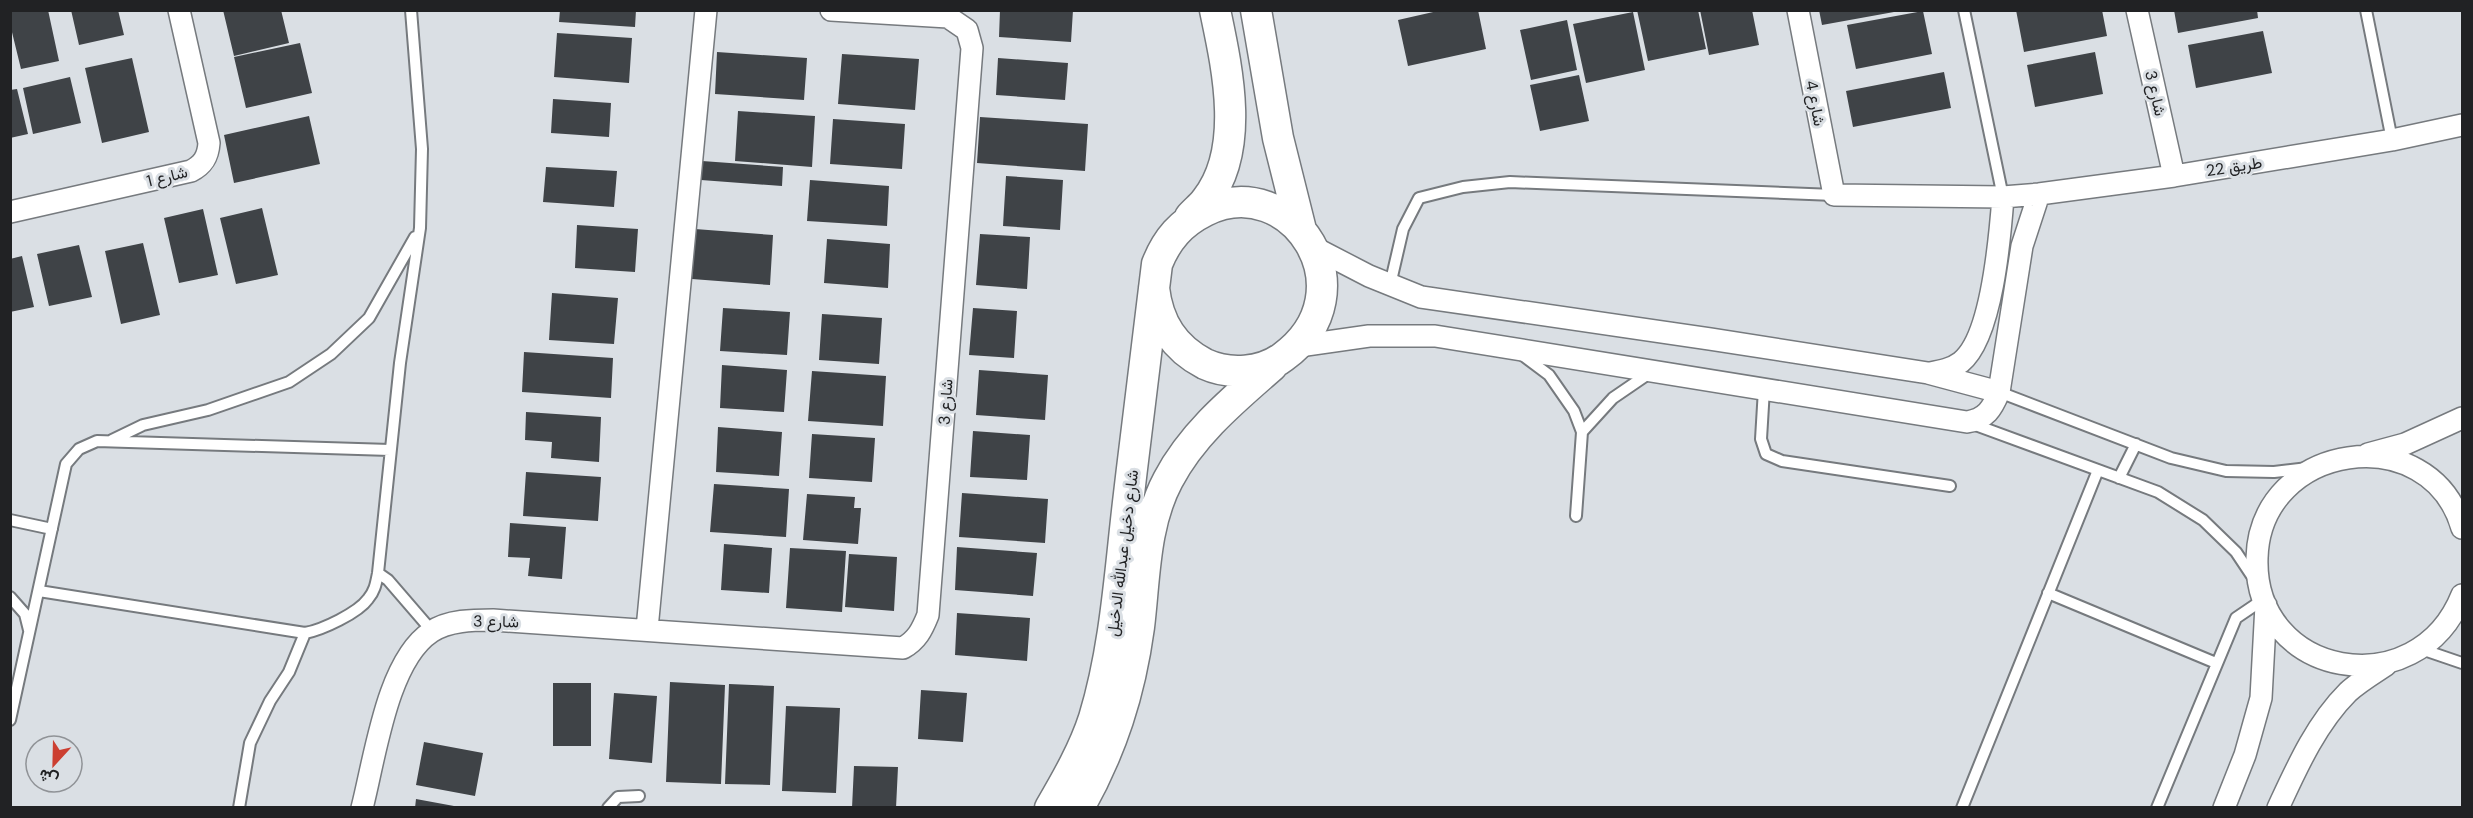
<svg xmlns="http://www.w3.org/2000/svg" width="2473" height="818" font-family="'DM Sans',Vazirmatn,sans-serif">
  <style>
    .building { fill: #3f4347 }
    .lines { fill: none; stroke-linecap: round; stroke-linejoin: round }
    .lane-casing { stroke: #767a7e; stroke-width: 14 }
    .street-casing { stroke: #767a7e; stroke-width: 24 }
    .secondary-casing { stroke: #767a7e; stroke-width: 33 }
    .lane { stroke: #fff; stroke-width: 10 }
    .street { stroke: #fff; stroke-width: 21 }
    .secondary { stroke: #fff; stroke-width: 30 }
    .labels { text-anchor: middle; stroke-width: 6; stroke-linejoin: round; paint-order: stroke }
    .street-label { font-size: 16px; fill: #212224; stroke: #dadfe4 }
  </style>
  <rect width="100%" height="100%" fill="#dadfe4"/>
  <path class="building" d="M10,10h38l11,51 -38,8 -11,-45z
    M71,10h47l6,25 -45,10z
    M223,10h58l8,33 -55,13z
    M560,10h76l-1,17 -76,-5z
    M1000,10h73l-2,32 -72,-5z
    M1442,10h36l8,39 -78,17 -10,-46z
    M1637,10h61l8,39 -58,12z
    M1700,10h52l7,35 -50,10z
    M1819,10h75v2l-72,13z
    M2016,10h86l5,26 -83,16z
    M2174,10h83l1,8 -80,15z
    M1923,11l9,43 -76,15 -9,-44z
    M1633,12l12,58 -59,13 -13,-59z
    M1567,20l10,50 -46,10 -11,-50z
    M2263,31l9,42 -76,15 -8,-43z
    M557,33l75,5 -3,45 -75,-6z
    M300,43l12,50 -66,15 -12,-51z
    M717,52l90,6 -3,42 -89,-6z
    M2095,52l8,42 -68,13 -8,-42z
    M842,54l77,5 -4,51 -77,-6z
    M132,58l17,74 -47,11 -17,-75z
    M998,58l70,5 -3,37 -69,-5z
    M1944,72l7,36 -98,19 -7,-36z
    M1579,75l10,46 -49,10 -10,-46z
    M70,77l11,46 -48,11 -10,-46z
    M17,89l11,45 -18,4v-48z
    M553,99l58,4 -2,34 -58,-4z
    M738,111l77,5 -3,51 -77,-6z
    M309,116l11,48 -86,19 -10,-48z
    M980,117l108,7 -3,47 -108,-8z
    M833,119l72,5 -3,45 -72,-5z
    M702,161l81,6 -1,19 -81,-6z
    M546,167l71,4 -3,36 -71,-5z
    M1006,176l57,4 -3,50 -57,-4z
    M810,180l79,6 -2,40 -80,-5z
    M262,208l16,67 -42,9 -16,-66z
    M203,209l15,66 -39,8 -15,-65z
    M577,225l61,4 -3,43 -60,-4z
    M695,229l78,6 -3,50 -78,-6z
    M980,234l50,3 -3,52 -51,-4z
    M827,239l63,5 -2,44 -64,-5z
    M143,243l17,72 -39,9 -16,-73z
    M79,245l13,52 -43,9 -12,-52z
    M22,256l12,51 -24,5v-53z
    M552,293l66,5 -4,46 -65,-4z
    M723,308l67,4 -3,43 -67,-4z
    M973,308l44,3 -3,47 -45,-3z
    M822,314l60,4 -3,46 -60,-4z
    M524,352l89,6 -2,40 -89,-6z
    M722,365l65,5 -3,42 -64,-4z
    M979,370l69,5 -3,45 -69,-5z
    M812,371l74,5 -3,50 -75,-5z
    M526,412l75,5 -2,45 -48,-4 1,-16 -27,-2z
    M718,427l64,5 -3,44 -63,-4z
    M973,431l57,4 -3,45 -57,-3z
    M812,434l63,4 -3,44 -63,-4z
    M526,472l75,5 -3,44 -75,-5z
    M714,484l75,5 -3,48 -76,-5z
    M962,493l86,6 -3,44 -86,-6z
    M807,494l48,3 -1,11h7l-3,36 -55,-4z
    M510,523l56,4 -4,52 -34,-3 2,-18 -22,-1z
    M724,544l48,4 -3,45 -48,-3z
    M957,547l80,6 -4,43 -78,-6z
    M790,548l56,3 -4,61 -56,-4z
    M849,554l48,3 -3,54 -49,-4z
    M957,613l73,5 -3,43 -72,-6z
    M670,682l55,3 -4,99 -55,-2z
    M553,683h38v63h-38z
    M729,684l45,2 -4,99 -45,-1z
    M921,690l46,3 -4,49 -45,-3z
    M614,693l43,3 -5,67 -43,-4z
    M786,706l54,2 -4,85 -54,-2z
    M424,742l59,11 -8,43 -59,-11z
    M854,766l44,1 -2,41h-44z
    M416,799l38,7v2h-39z"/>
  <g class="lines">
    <defs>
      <path id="lane" d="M1964,10l39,187
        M2366,10l26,130
        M1390,285l13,-56 16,-31 44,-11 47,-5 324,13
        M1521,354l28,21 25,36 8,21 -6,84
        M1764,389l-3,50 5,15 16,7 168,25
        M1999,392l172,66 55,13 48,1 34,-4
        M1970,423l188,69 45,28 33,32 20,30
        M1582,432l31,-34 38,-26
        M112,440l31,-15 65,-15 81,-28 42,-28 38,-36 46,-81
        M2119,478l17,-34
        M10,520l42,9
        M378,573l10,7 44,51
        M39,591l266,42c17,-3 53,-20 63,-34 7,-8 8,-16 10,-26l22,-210 20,-135 2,-79 -11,-139
        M2048,593l168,70
        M10,597l15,17 4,16
        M2421,649l41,14
        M10,720l56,-256 13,-15 18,-8 293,9
        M239,808l11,-65 20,-42 19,-29 16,-39
        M608,808l10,-11 21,-1
        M1962,808l136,-338
        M2157,808l79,-190 28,-19"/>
      <path id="street" d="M1798,10l36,185 169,2 36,-3 135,-18 218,-36 70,-15
        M2137,10l37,166
        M10,212l181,-41c12,-6 17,-14 18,-28l-30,-133
        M1313,247l56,29 52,21 289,42 218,34 71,19
        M1299,346l70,-10h66l532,86c19,-3 25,-13 32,-30l23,-146 17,-52
        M1930,373c11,-2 22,-4 31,-11 31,-25 39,-125 42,-165
        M2368,454l37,-10 57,-26
        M2462,528c-32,-111 -202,-86 -205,30 -4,119 160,150 205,37
        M647,629l59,-619
        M362,808c13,-50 25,-147 69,-176 17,-12 43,-12 62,-12l410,28c14,-8 19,-18 25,-33l44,-567 -5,-18 -19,-13 -117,-7
        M2224,808l21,-53 16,-57 5,-93
        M2278,808c19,-41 38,-84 70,-116 11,-10 26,-19 38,-27"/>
      <path id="secondary" d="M1256,10l22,128 23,92
        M1190,217c5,-6 12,-11 16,-17 40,-50 21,-133 9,-190
        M1050,808c17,-29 34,-59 44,-90 22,-72 26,-150 35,-224 9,-77 19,-154 28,-230 10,-25 24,-41 48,-53 87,-43 167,81 78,146 -21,16 -54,18 -78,7 -31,-16 -47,-41 -51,-76
        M1079,808c33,-59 51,-115 60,-181 6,-49 5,-102 29,-147 24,-46 65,-80 104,-114"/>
    </defs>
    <use href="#lane" class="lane-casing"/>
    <use href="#street" class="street-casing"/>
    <use href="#secondary" class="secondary-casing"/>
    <use href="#lane" class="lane"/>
    <use href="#street" class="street"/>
    <use href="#secondary" class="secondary"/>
  </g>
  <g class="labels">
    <g class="street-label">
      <text transform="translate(2156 93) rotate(77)" y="6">شارع 3</text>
      <text transform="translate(1816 103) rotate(79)" y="6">شارع 4</text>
      <text transform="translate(2234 166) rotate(-9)" y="6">طريق 22</text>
      <text transform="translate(167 176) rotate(-14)" y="6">شارع 1</text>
      <text transform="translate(945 402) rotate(-86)" y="6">شارع 3</text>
      <text transform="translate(1122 553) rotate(-83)" y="6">شارع دخيل عبدالله الدخيل</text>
      <text transform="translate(496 621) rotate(1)" y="6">شارع 3</text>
    </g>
  </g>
  <rect width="2473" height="818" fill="none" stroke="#212224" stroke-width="24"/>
  <g transform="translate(54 764) rotate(202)"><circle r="28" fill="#dadfe4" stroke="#909397" stroke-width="1.5"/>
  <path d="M0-4.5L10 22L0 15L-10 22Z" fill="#cc3f31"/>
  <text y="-9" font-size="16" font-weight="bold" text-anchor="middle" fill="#212224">ش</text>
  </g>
</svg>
